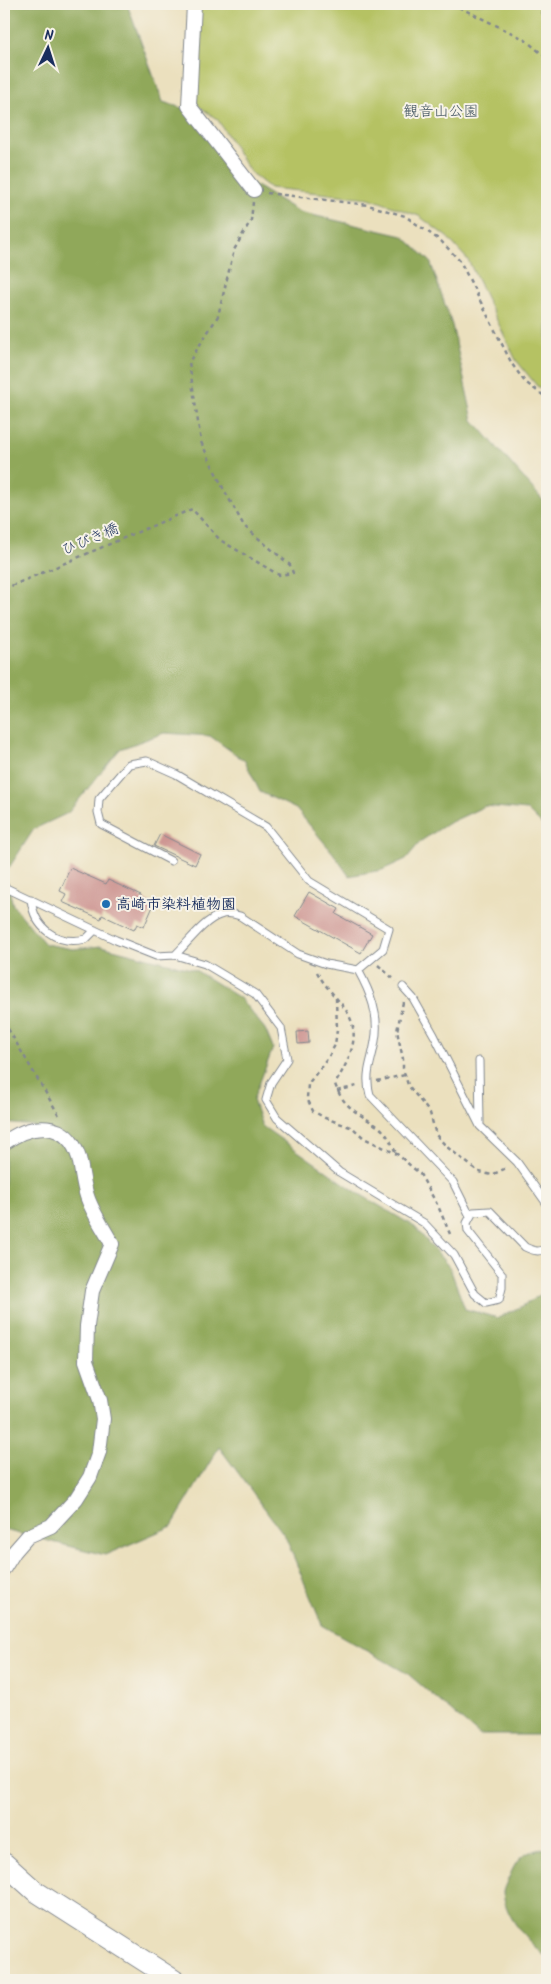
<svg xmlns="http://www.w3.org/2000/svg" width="551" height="1984" font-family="Kalam,'Klee One',sans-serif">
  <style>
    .green { fill: #b5c264; stroke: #687861 }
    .forest { fill: #90a85a; stroke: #566c5c }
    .building { fill: #ce9693 }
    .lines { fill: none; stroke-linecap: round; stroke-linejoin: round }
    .lane-casing { stroke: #83888e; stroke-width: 9 }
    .street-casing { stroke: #83888e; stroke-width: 16 }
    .secondary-casing { stroke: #83888e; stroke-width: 22 }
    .path { stroke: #83888e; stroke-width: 2.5; stroke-dasharray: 4 4; stroke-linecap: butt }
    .lane { stroke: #fff; stroke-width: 7 }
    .street { stroke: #fff; stroke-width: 14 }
    .secondary { stroke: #fff; stroke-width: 20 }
    .poi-dot { fill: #1f6fb2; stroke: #f7f3e8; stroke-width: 2 }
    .labels { text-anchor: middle; stroke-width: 4; stroke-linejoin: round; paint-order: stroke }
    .park-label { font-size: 15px; fill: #425460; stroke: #f7f3e8 }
    .street-label { font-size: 15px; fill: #1b2f5e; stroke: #f7f3e8 }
    .poi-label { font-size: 15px; font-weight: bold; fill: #1b2f5e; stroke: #f7f3e8; text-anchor: start }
  </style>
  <rect width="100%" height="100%" fill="#f7f3e8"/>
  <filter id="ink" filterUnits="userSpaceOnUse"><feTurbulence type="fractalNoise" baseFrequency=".02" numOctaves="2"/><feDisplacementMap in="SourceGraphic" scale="10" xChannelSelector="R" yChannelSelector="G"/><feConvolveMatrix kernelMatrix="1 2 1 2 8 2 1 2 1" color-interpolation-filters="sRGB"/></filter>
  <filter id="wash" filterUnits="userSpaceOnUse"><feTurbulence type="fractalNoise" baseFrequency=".0096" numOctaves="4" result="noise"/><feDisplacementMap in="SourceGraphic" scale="20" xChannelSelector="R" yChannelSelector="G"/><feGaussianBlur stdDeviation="1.12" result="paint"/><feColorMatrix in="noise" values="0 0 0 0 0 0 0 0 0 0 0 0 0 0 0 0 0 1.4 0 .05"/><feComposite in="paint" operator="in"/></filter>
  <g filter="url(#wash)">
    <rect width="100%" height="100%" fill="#ebe0be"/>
    <path class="green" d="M197,4h350v388l-10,-6 -21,-26 -48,-100 -21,-23 -28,-21 -50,-18 -99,-10 -20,-16 -32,-52 -22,-16z"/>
    <path class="forest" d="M4,4h123l36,98 22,7 50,64 64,39 104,24 27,25 22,64 21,95 74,85v325l-20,-20 -42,-4 -38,18 -26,17 -15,18 -24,11 -33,6 -16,-23 -37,-44 -36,-17 -15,-31 -35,-25 -46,-3 -44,16 -52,64 -34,16 -29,45 8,31 32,39 28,5 28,-3 94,24 45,28 25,31 8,19 -20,52 9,26 96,67 57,34 35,41 15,41 33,9 28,-14 21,-14v434l-10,11h-58l-71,-61 -86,-49 -37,-89 -66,-89 -47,79 -67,29 -101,-25v-387l31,-17 -31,-3z
      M547,1848v111c-18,-18 -41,-39 -44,-66 0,-5 5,-13 7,-18 9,-21 16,-23 37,-27z"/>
    <g id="blocks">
      <path class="building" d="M160,834l40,20 -5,11 -41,-19z
        M70,868l36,16 2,-4 33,15 -1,3 14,6 -10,23 -7,-3 -3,6 -32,-15 -1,4 -39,-17 4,-8 -6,-3z
        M309,892l30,17 -3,5 36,20 -11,19 -66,-37z
        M308,1031l1,12 -11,1 -1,-12z"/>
    </g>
  </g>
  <g filter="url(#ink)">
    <use href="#blocks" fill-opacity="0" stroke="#83888e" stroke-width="1"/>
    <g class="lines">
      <defs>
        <path id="lane" d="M171,861l-70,-37 -3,-12 1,-13 30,-35 18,-3 29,13 90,53 43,54 80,48 -6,20 -25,21 -32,-6 -28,-10 -58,-38c-6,-2 -13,-4 -20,-1 -17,6 -32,28 -45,40
          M4,887l112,53 40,16 19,-1 30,9 50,30 26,34 6,31 -16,24 -5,17 11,18 62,54 85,51 30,32 21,39 11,9 13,-3 3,-12v-14l-34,-43 -1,-8 6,-11 17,-1 35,36c9,4 14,6 22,1
          M31,899c3,29 26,47 55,40l9,-9
          M358,970c12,22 22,45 17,71 -3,21 -11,32 -5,54l83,87 17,34
          M403,987l10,11 21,37 46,91 37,36 30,42
          M479,1061l1,62"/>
        <path id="street" d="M194,4l-5,102 65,84
          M4,1143c27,-20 63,-24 75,15 3,12 4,26 8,38 5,16 17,33 25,48l-20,47 -5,35 -1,35 14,39 3,19 -4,33 -9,25 -14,22 -25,27 -23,10 -14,16 -10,16"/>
        <path id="secondary" d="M4,1863l31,28 139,89"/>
      </defs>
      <use href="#lane" class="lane-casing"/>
      <use href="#street" class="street-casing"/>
      <use href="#secondary" class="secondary-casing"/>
      <path class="path" d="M452,4l72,35 23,19
        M537,4l10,17
        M267,193l101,12 37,11 36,25 19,20 52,103 13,18 22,16
        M4,589l188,-80 28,31 59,35 14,-2 -3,-8 -46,-39 -21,-38 -22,-46 -12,-80 29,-46 16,-66 17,-30 2,-18
        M378,965l18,16
        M317,972c7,13 17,23 26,34 21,27 7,52 -8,78 8,24 25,30 44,43 8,6 13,17 17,26
        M336,998l1,32 -2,15 -7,13 -20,26 -1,14 6,13 12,7 28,10 11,10 33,16 23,20 18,32 12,28
        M403,1002l-6,29 6,28v9l5,17 22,28 6,22 11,12 32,25 13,3 16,-8
        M4,1022l56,95
        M377,1081l28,-6
        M337,1091l20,-5"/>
      <use href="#lane" class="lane"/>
      <use href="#street" class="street"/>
      <use href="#secondary" class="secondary"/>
    </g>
  </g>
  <circle class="poi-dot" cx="106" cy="904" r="5"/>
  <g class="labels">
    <g class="park-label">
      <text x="441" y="116">観音山公園</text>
    </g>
    <g class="street-label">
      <text transform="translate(90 539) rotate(-23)" y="5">ひびき橋</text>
    </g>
    <g class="poi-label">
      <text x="116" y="909">高崎市染料植物園</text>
    </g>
  </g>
  <rect width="551" height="1984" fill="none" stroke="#f7f3e8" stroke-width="20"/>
  <g transform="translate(48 48) rotate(4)" stroke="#f7f3e8" stroke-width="4" paint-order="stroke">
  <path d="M0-4L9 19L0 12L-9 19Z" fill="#1b2f5e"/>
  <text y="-8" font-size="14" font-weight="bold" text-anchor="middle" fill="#1b2f5e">N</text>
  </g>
</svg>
